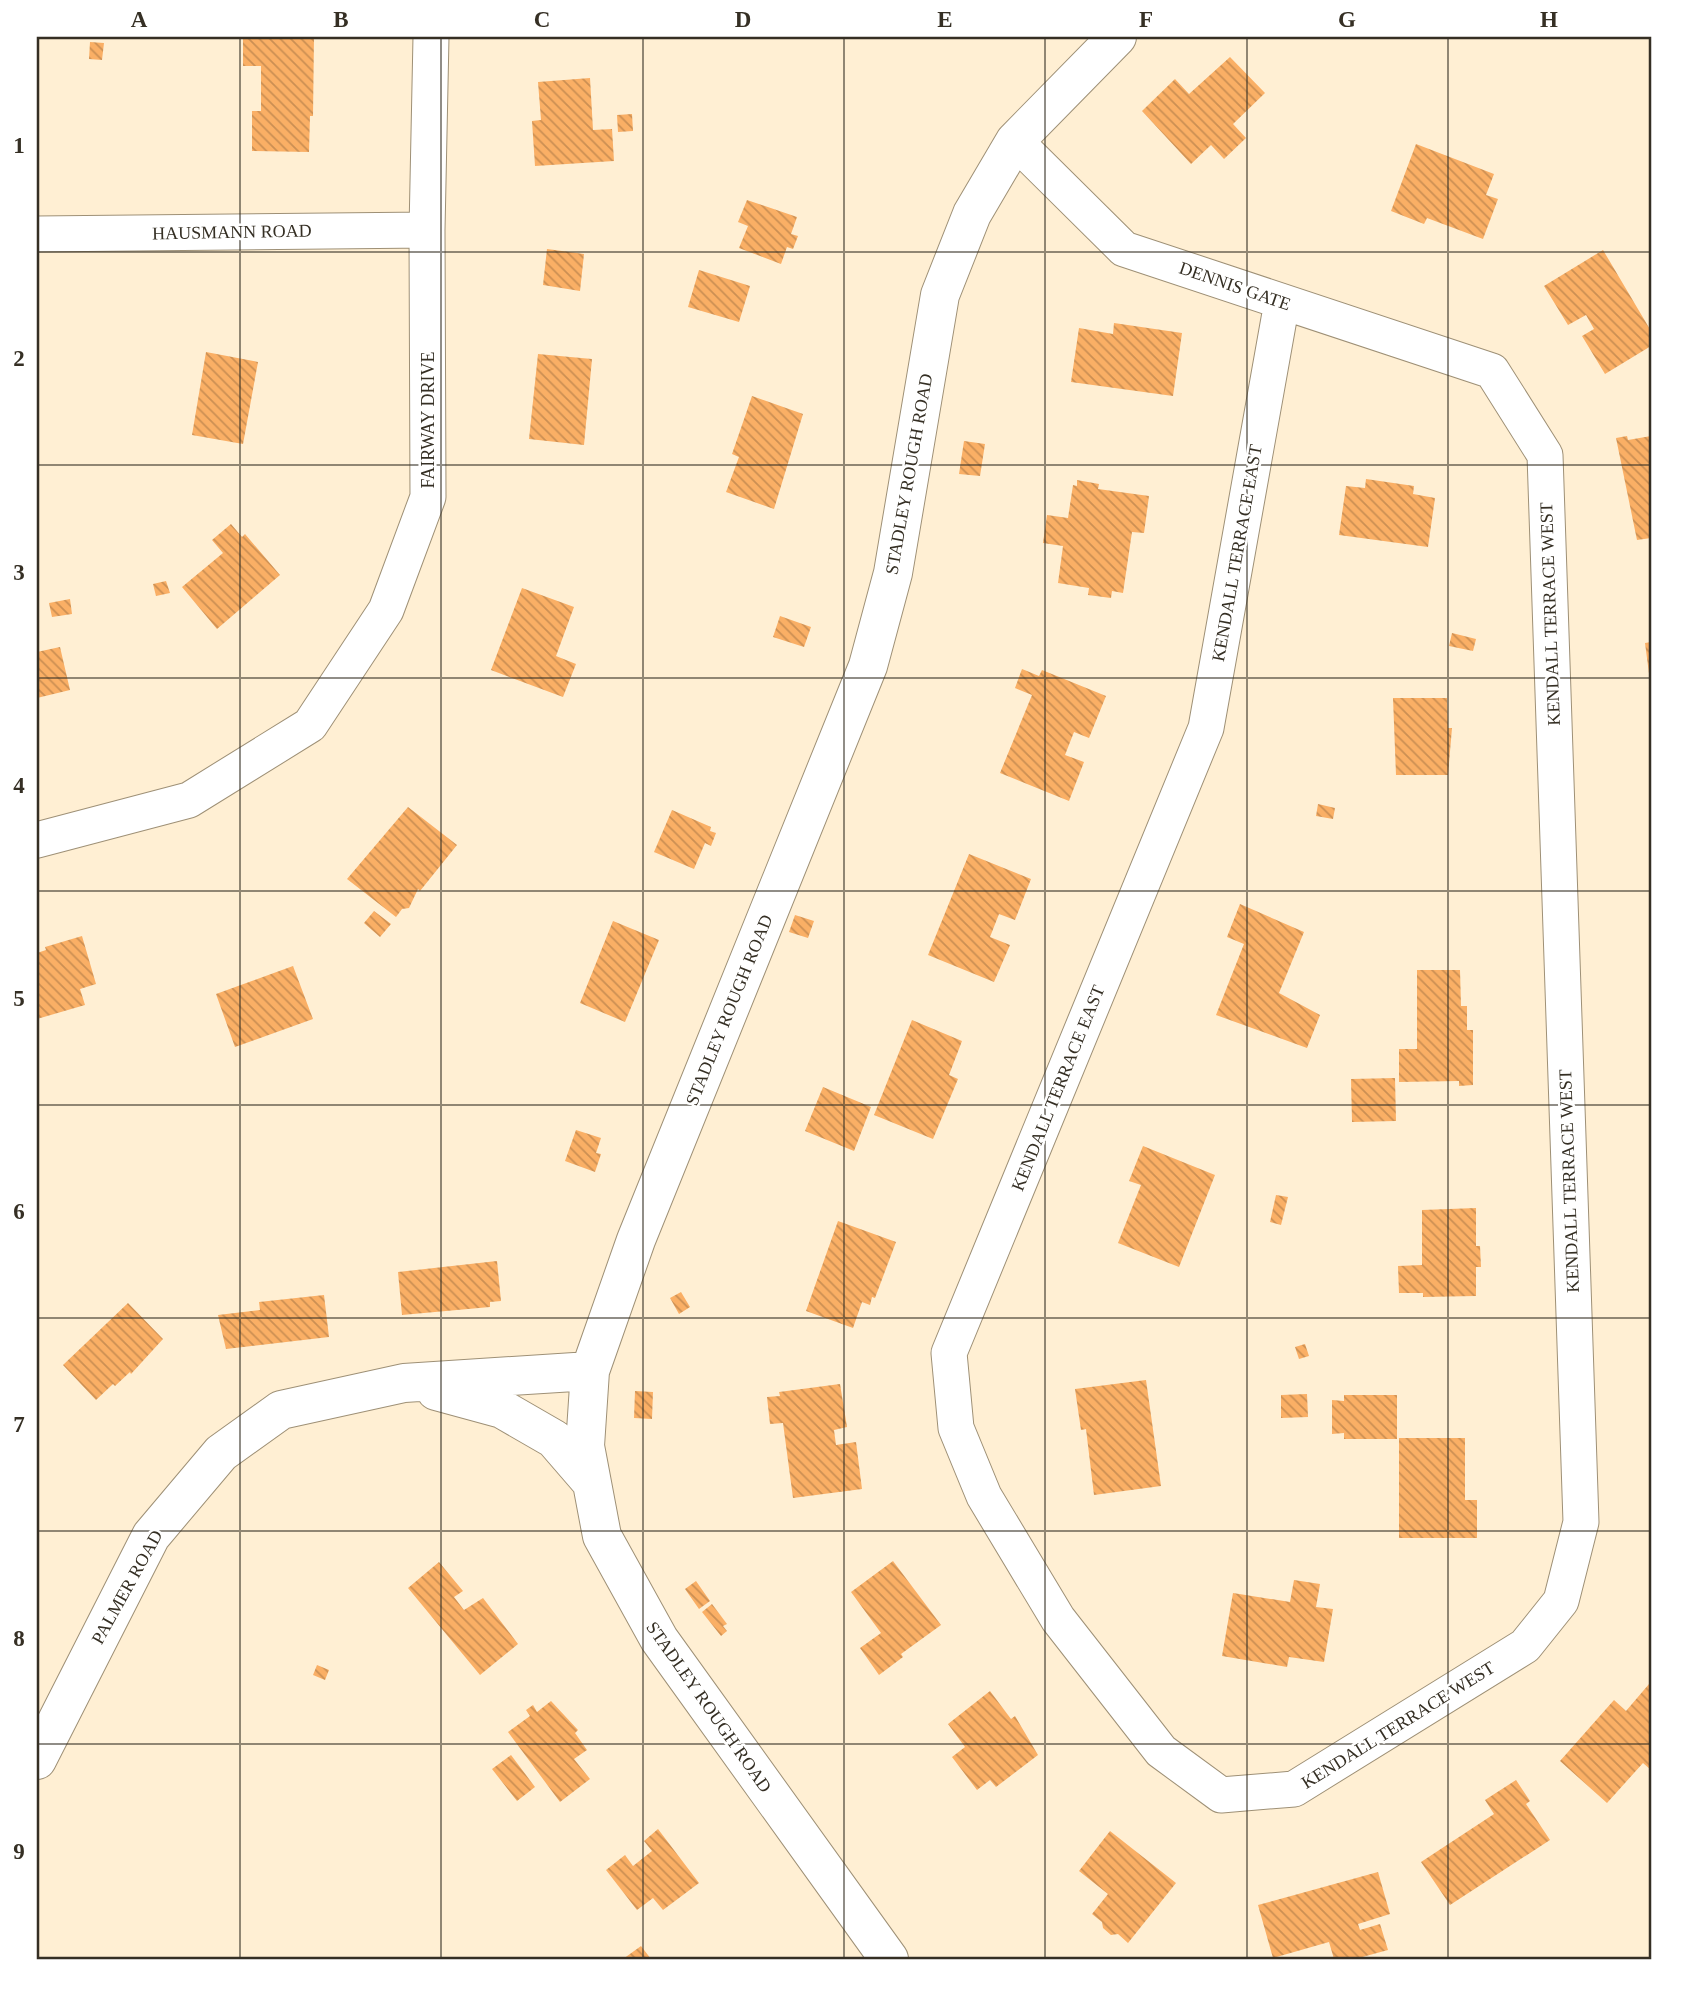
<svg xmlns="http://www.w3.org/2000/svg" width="1688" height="1996" font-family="Georgia,serif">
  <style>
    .building { fill: url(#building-back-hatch) }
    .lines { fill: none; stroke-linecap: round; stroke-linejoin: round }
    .street-casing { stroke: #9e9076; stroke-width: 37 }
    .secondary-casing { stroke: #9e9076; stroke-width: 40 }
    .street { stroke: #fff; stroke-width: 35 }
    .secondary { stroke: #fff; stroke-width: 38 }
    .grid { fill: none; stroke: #352f24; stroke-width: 2; stroke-opacity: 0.55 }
    .labels { text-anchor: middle; stroke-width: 5; stroke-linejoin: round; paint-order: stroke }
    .street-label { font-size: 18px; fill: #352f24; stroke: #fff }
    .neatline { fill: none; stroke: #352f24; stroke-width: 2.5 }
    .grid-label { font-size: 23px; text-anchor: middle; font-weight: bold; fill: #352f24 }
  </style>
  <defs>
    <pattern id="building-back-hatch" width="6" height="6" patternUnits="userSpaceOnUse" patternTransform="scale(1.75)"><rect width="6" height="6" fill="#faaf65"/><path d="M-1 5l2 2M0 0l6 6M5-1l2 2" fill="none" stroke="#cb8f53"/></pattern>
  </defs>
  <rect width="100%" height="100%" fill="#ffefd3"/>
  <path class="building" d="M243,37h71l-1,79h-3l-1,36 -57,-1v-40h9v-45h-18z
    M90,42l14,1 -2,17 -13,-1z
    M1230,57l35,36 -32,31 13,14 -22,21 -13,-14 -20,19 -49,-53 33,-32 14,15z
    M590,78l3,52 19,-1 2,32 -79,5 -3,-45 9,-1 -3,-38z
    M632,114l1,17 -15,1 -1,-17z
    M1416,144l78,30 -8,21 12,4 -15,40 -56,-21 -3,6 -33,-13z
    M747,200l50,17 -6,17 7,2 -5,13 -6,-2 -6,17 -42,-16 9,-22 -10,-4z
    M547,249l37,5 -4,37 -37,-6z
    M1603,250l48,81v15l-46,28 -23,-38 12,-7 -8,-14 -18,10 -24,-39z
    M699,270l51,16 -11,36 -51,-15z
    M1114,323l68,10 -9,63 -102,-14 8,-54 34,6z
    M206,352l52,10 -15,82 -51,-9z
    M538,354l54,5 -8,86 -55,-6z
    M752,396l51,18 -29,95 -48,-17 13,-35 -7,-3z
    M1627,436l1,4 23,-4v102l-14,2 -21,-102z
    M964,441l21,3 -5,32 -21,-2z
    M1366,479l48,7 -1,8 22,4 -7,49 -89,-12 7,-49 19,2z
    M1077,480l22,4 -1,5 51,7 -5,37 -12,-1 -9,61 -11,-2 -1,7 -23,-3 1,-7 -31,-5 5,-37 -20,-3 4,-28 21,3 5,-33 4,1z
    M231,524l11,13 3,-3 35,41 -63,54 -35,-42 41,-34 -11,-13z
    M166,581l4,12 -14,3 -3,-12z
    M522,588l52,19 -18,49 20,8 -13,33 -72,-27z
    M70,599l2,15 -20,3 -3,-14z
    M780,616l31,11 -7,20 -31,-10z
    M1452,633l24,6 -3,12 -24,-5z
    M1651,642v39h-1l-5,-38z
    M60,647l10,43 -33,8v-46z
    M1022,669l17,7 3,-6 64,26 -17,42 -15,-6 -9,23 19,7 -15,39 -69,-28 32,-78 -17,-7z
    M1393,698h54l1,30h4l-4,47h-52z
    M1318,804l17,4 -2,11 -17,-3z
    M408,807l49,38 -37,46 -2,-2 -9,19 -7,1 -6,8 -49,-38z
    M672,810l39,17 -1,4 6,2 -5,13 -6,-3 -11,26 -40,-17z
    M969,854l62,25 -16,41 -16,-6 -9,23 20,8 -16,37 -66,-27z
    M1240,904l64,28 -25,61 41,22 -13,33 -91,-33 28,-71 -17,-7z
    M374,911l17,13 -11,13 -16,-14z
    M795,915l19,6 -6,17 -19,-6z
    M613,921l46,19 -34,82 -45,-19z
    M82,936l14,48 -16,5 5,16 -48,14v-66l9,-3 -1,-3z
    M293,966l20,53 -78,28 -19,-53z
    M1417,970h43l1,36h6v24h6v55l-14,1v-5l-60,1v-33h18z
    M912,1020l50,21 -13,34 9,4 -25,60 -59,-24z
    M1395,1078l1,43 -44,1 -1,-43z
    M823,1087l48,20 -17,44 -49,-20z
    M576,1130l25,8 -5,15 5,1 -6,18 -30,-11z
    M1143,1146l72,29 -36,92 -61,-24 23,-58 -12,-4z
    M1276,1195l12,2 -7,28 -11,-3z
    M1476,1208v38h4l1,21h-5v29l-53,1v-4h-24l-1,-27 24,-1v-55z
    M838,1221l58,21 -21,56 -3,-1 -2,8 -8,-3 -9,26 -47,-17z
    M497,1261l4,40 -11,1v5l-88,8 -4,-43z
    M681,1292l9,15 -11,7 -9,-16z
    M324,1295l5,42 -103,12 -8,-34 42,-5 -1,-8z
    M128,1303l35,36 -32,35 -1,-2 -15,14 -2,-2 -17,16 -33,-35z
    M1305,1344l4,12 -10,3 -4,-12z
    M1146,1380l15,106 -67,9 -8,-66 -5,1 -6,-41z
    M840,1384l7,43 -13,3 2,15 20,-3 6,47 -69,9 -10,-75 -13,1 -3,-27 13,-1 -1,-4z
    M635,1391l18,1 -1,27 -18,-1z
    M1307,1394l1,23 -27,1v-23z
    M1344,1395h53v44h-53v-6l-12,1v-34l12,1z
    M1399,1438h66v62h12v38h-78z
    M893,1561l48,64 -40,29 2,3 -24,18 -19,-27 21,-15 -30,-41z
    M439,1562l24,29 -9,6 10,13 19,-12 35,46 -38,31 -72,-87z
    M1294,1580l26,4 -4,23 17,2 -9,53 -35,-5 -2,10 -65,-11 11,-63 57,9z
    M696,1581l14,20 -11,8 -14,-20z
    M712,1604l15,20 -4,2 4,5 -6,5 -19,-24z
    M317,1665l12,5 -4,10 -12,-5z
    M1649,1684l2,86 -8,-7 -36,40 -47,-42 54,-61 12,11z
    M990,1691l21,28 4,-3 23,39 -42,32 -6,-7 -13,10 -25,-33 13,-10 -17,-23z
    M551,1701l27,29 -3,3 12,17 -13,9 16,20 -30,23 -52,-70 22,-16 -4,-6 7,-5 4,7z
    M511,1755l24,32 -18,14 -25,-32z
    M1516,1780l14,21 -4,3 24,36 -100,65 -29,-43 73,-48 -9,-14z
    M658,1829l41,54 -36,27 -10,-12 -16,12 -31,-40 19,-15 8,11 19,-15 -8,-10z
    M1110,1831l66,52 -48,60 -10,-9 -7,1 -8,-7 -1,-6 -10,-8 16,-20 -29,-23z
    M1378,1872l12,42 -32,10 2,6 20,-6 8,26 -33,9h-21l-5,-17 -56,16 -15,-53z
    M641,1946l10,13h-28z"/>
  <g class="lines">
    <defs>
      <path id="street" d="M1015,141l109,108 368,122 53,84 36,1067 -20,79 -36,45 -231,143 -73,6 -60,-44 -103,-132 -74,-123 -28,-68 -7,-75 257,-625 76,-426
        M37,234l390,-4
        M37,840l152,-40 121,-75 76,-115 42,-113 -1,-267 4,-193"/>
      <path id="secondary" d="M436,1391l66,18 52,30 38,44
        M37,1760l114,-224 70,-83 60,-43 123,-27 186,-12
        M889,1959l-230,-320 -57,-103 -17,-90 5,-75 46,-131 232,-574 25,-93 47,-278 32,-81 43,-73 102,-104"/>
    </defs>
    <use href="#street" class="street-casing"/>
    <use href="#secondary" class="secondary-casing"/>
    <use href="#street" class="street"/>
    <use href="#secondary" class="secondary"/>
  </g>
  <path class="grid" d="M240,37v1922M441,37v1922M643,37v1922M844,37v1922M1045,37v1922M1247,37v1922M1448,37v1922M37,252h1614M37,465h1614M37,678h1614M37,891h1614M37,1105h1614M37,1318h1614M37,1531h1614M37,1744h1614"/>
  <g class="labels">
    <g class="street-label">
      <text transform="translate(232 232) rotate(-1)" y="6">HAUSMANN ROAD</text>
      <text transform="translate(1235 286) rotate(19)" y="6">DENNIS GATE</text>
      <text transform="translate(428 420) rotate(-90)" y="6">FAIRWAY DRIVE</text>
      <text transform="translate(909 474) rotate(-80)" y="6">STADLEY ROUGH ROAD</text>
      <text transform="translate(1237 553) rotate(-80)" y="6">KENDALL TERRACE EAST</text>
      <text transform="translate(1550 614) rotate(-92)" y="6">KENDALL TERRACE WEST</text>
      <text transform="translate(729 1010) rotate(-68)" y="6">STADLEY ROUGH ROAD</text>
      <text transform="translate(1058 1088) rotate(-68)" y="6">KENDALL TERRACE EAST</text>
      <text transform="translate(1569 1181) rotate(-92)" y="6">KENDALL TERRACE WEST</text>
      <text transform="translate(127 1587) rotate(-61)" y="6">PALMER ROAD</text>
      <text transform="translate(709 1707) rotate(55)" y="6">STADLEY ROUGH ROAD</text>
      <text transform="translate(1398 1725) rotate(-32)" y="6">KENDALL TERRACE WEST</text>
    </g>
  </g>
  <rect width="1688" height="1996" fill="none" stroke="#ffffff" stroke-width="77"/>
  <rect x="38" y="38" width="1612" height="1920" class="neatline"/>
  <g class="grid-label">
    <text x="139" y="27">A</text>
    <text x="341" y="27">B</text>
    <text x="542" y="27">C</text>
    <text x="743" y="27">D</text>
    <text x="945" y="27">E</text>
    <text x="1146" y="27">F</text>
    <text x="1347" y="27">G</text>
    <text x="1549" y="27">H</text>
    <text x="19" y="153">1</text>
    <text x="19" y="366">2</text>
    <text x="19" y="580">3</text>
    <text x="19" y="793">4</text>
    <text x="19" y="1006">5</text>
    <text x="19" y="1219">6</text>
    <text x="19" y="1432">7</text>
    <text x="19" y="1646">8</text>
    <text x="19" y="1859">9</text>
  </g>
</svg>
